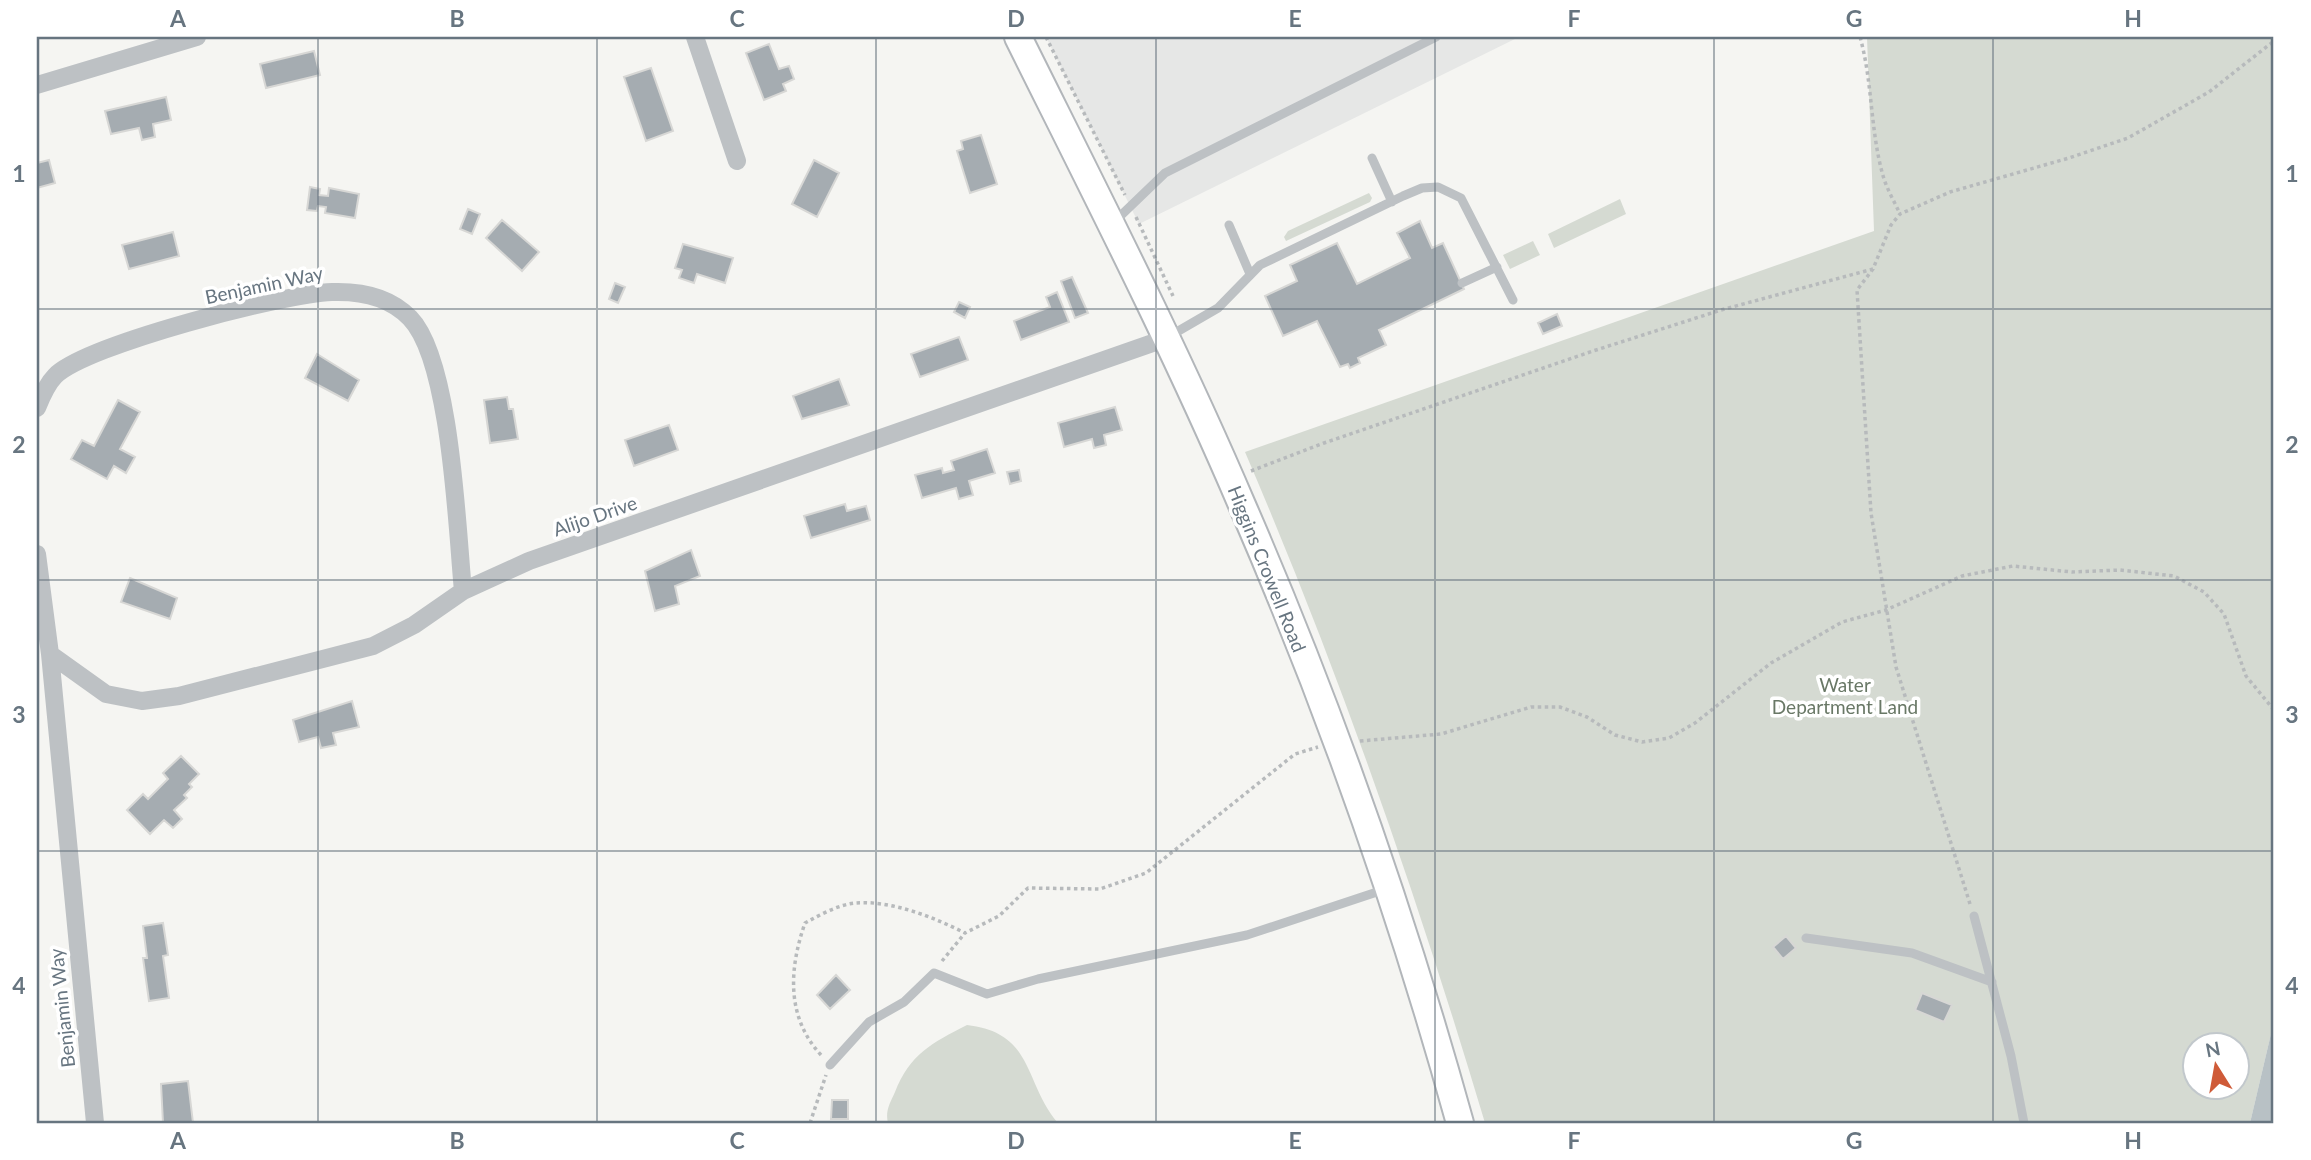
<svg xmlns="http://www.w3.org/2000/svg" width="2311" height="1160" font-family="Lato,sans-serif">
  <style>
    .built { fill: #e6e7e6 }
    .green { fill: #d5dad2; fill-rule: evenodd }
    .water { fill: #b8c1c5 }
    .building { fill: #a5acb1; stroke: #d7d7d5; stroke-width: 2 }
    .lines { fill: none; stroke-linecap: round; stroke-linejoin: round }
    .secondary-casing { stroke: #b2b6ba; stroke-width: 30 }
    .path { stroke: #b7babc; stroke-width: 3.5; stroke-dasharray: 3.5 3.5; stroke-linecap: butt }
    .lane { stroke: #bdc1c4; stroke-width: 9 }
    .street { stroke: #bdc1c4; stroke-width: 18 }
    .secondary { stroke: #fff; stroke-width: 26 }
    .grid { fill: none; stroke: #677580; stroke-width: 2; stroke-opacity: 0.55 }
    .labels { text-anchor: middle; stroke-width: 7; stroke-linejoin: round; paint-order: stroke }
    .street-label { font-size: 19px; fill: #677580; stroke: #fff }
    .park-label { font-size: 19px; fill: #697866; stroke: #fff }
    .neatline { fill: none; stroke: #677580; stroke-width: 2.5 }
    .grid-label { font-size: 23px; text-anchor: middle; font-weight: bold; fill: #677580 }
  </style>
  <rect width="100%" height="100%" fill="#f5f5f2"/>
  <path class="built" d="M1046,37h473l-380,187z"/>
  <path class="green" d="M1867,37h407v984l-24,102h-765c-68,-228 -146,-452 -240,-671l629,-221zM2196,1044h42v42h-42z
    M1369,193l3,5 -2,4 -84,39 -2,-4 4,-6z
    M1620,199l6,15 -72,34 -6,-14z
    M1533,241l7,14 -30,14 -7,-14z
    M967,1025c68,8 56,57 91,98h-170c-3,-12 2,-20 7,-31 15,-38 37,-49 72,-67z"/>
  <path class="water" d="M2274,1021v102h-24z"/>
  <path class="building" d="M769,44l10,25 10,-3 5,13 -11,5 3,7 -22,9 -18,-47z
    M314,51l6,24 -54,13 -6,-24z
    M651,68l22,63 -27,10 -22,-64z
    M166,97l5,23 -18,4 2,13 -13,3 -3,-12 -28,6 -6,-23z
    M981,135l16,49 -27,9 -13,-42 6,-2 -2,-8z
    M49,160l6,23 -18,5v-25z
    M814,160l25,13 -22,44 -25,-13z
    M310,187l10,2 -1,6 9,1 1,-8 30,6 -4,24 -30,-5 1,-6 -8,-1 -1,5 -10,-1z
    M468,209l12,5 -8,20 -12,-5z
    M502,220l37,32 -17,19 -36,-33z
    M1420,221l12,27 11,-5 21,46 -85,41 7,15 -28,13 2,5 -10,5 -2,-4 -8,3 -23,-46 -34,15 -18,-40 32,-15 -7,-16 47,-22 20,41 53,-26 -13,-25z
    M173,232l6,24 -50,13 -7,-24z
    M683,244l50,14 -8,25 -28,-9 -3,9 -15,-5 3,-8 -7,-2z
    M1072,277l16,36 -13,5 -14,-37z
    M615,283l10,4 -7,16 -9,-4z
    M1057,292l12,30 -48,18 -7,-19 36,-14 -4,-10z
    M959,302l11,5 -5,11 -11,-6z
    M1557,314l5,12 -19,8 -5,-11z
    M959,337l9,23 -48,17 -9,-23z
    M317,354l42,26 -11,21 -43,-23z
    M839,379l10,26 -47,14 -9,-23z
    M507,397l2,12h4l5,30 -28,4 -6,-43z
    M118,400l22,12 -20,37 15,8 -9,16 -12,-7 -7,13 -36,-20 11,-19 12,6z
    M1115,407l7,23 -18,5 2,10 -12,3 -2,-9 -28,8 -6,-24z
    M669,425l9,25 -44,16 -9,-26z
    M987,449l8,24 -26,8 4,14 -14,4 -3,-11 -34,10 -7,-23 27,-7 1,5 11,-3 -3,-9z
    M1019,470l2,11 -11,3 -3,-12z
    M845,504l2,7 19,-5 4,14 -59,18 -7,-22z
    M691,550l9,26 -25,10 4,18 -24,7 -10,-40z
    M130,578l47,20 -7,21 -49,-17z
    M352,701l7,26 -26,6 3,12 -15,3 -3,-11 -19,5 -6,-22z
    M181,756l18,18 -10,10 3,3 -8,8 3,3 -13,12 8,9 -9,9 -9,-8 -14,14 -23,-24 16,-16 5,5 20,-20 -5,-6z
    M163,923l5,32 -5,1 6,42 -20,3 -6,-43h4l-4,-32z
    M1786,936l10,12 -13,11 -10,-12z
    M836,975l14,15 -20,19 -13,-14z
    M1922,993l30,12 -8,17 -29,-12z
    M188,1081l5,42h-30l-2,-39z
    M832,1100h16v19h-17z"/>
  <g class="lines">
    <defs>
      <path id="secondary" d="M1018,37c77,155 156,309 224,468 87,200 160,409 218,618"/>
    </defs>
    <use href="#secondary" class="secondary-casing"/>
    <path class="path" d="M1046,37l79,158
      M1860,37c13,46 10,96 24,142 4,12 11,24 16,35
      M1136,217l37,79
      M1251,471l73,-28 269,-92 128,-41 152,-41
      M1360,741l81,-7 90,-27h29l27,10 28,18 27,7 27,-4 26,-15 76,-60 71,-41 44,-12 76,-34 51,-10 59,6 48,-2 54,6 30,16 20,22 22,62 28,34
      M1970,904l-74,-237 -25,-154 -14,-223 16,-21 18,-44 9,-11 50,-22 119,-34 59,-20 81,-46 65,-51
      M942,961l23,-28
      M821,1055c-35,-38 -32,-86 -16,-132 15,-8 32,-18 50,-20 36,-3 78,14 110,30l34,-17 29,-28 72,1 46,-16 149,-119 23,-7
      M810,1123l16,-48"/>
    <path class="lane" d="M1372,158l20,44
      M1113,223l52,-50 271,-136
      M1229,225l21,49
      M1462,283l35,-16
      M1168,337l50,-29 42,-43 143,-69 19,-8 16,-1 23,11 52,102
      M1974,916l37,140 13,67
      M1806,938l106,15 80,29
      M830,1065l39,-43 35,-20 30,-29 53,21 51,-15 209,-44 139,-46"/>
    <path class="street" d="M695,37l42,124
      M37,85l160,-48
      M37,408c4,-10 10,-24 18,-32 30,-31 231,-83 277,-84 29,-1 58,5 78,26 41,42 47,211 53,273
      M37,554l13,100 45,469
      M50,654l56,40 36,7 37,-5 194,-50 41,-21 49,-34 66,-30 638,-223"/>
    <use href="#secondary" class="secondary"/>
  </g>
  <path class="grid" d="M318,37v1086M597,37v1086M876,37v1086M1156,37v1086M1435,37v1086M1714,37v1086M1993,37v1086M37,309h2237M37,580h2237M37,851h2237"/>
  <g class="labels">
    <g class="street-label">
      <text transform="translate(264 285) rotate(-12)" y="7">Benjamin Way</text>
      <text transform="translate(595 516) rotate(-19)" y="7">Alijo Drive</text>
      <text transform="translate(1267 569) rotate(68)" y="7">Higgins Crowell Road</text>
      <text transform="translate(62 1008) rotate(-96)" y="7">Benjamin Way</text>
    </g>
    <g class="park-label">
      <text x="1845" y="692">Water<tspan x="1845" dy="22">Department Land</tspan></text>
    </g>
  </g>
  <rect width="2311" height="1160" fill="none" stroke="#ffffff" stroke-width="77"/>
  <g transform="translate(2216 1066) rotate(349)"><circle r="33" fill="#ffffff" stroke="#c2c8cc" stroke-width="2"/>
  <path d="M0-5L12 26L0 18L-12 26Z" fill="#cf5b38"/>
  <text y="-10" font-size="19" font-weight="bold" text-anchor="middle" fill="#677580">N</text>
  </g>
  <rect x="38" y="38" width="2234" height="1084" class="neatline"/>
  <g class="grid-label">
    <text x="178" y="27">A</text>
    <text x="457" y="27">B</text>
    <text x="737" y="27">C</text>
    <text x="1016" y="27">D</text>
    <text x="1295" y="27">E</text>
    <text x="1574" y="27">F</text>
    <text x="1854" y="27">G</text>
    <text x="2133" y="27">H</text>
    <text x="19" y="182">1</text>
    <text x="2292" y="182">1</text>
    <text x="19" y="453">2</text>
    <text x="2292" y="453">2</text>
    <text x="19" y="723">3</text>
    <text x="2292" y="723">3</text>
    <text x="19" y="994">4</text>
    <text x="2292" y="994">4</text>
    <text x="178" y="1149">A</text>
    <text x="457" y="1149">B</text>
    <text x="737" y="1149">C</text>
    <text x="1016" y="1149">D</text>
    <text x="1295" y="1149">E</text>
    <text x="1574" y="1149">F</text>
    <text x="1854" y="1149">G</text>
    <text x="2133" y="1149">H</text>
  </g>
</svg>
